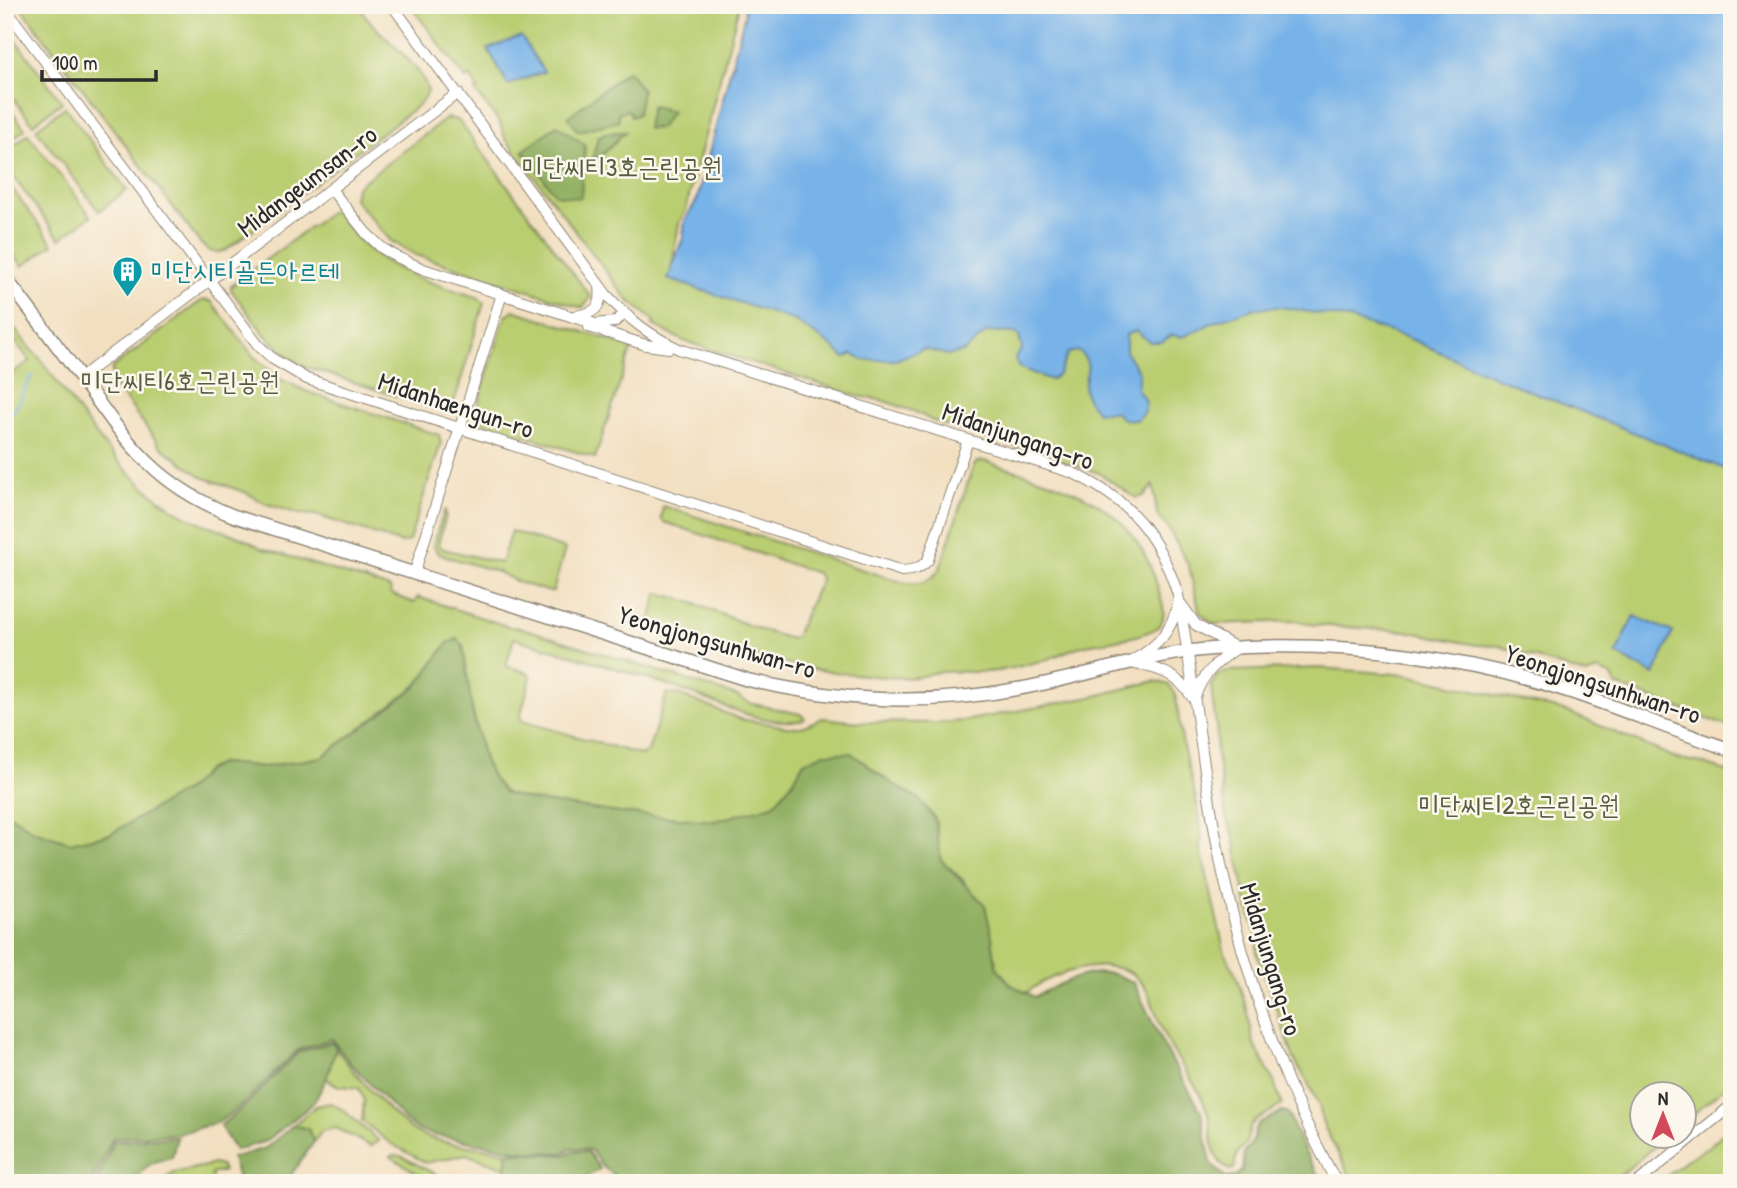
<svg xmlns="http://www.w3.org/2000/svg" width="1737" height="1188" font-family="'Patrick Hand','Poor Story',sans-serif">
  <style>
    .green { fill: #b9cd71; stroke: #727c4e; stroke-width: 2 }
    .forest { fill: #92b063; stroke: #5e6e47; stroke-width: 2 }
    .water { fill: #77b2e8; stroke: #516e8a; stroke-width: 2 }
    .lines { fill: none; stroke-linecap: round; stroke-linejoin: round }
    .stream { stroke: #77b2e8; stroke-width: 2.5 }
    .minor-casing { stroke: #8e8576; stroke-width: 12 }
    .major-casing { stroke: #8e8576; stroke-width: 15 }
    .minor { stroke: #fff; stroke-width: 10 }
    .major { stroke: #fff; stroke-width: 12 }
    .labels { text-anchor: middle; stroke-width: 5; stroke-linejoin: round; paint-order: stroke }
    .park-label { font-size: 26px; fill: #565c40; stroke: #fbf7ec }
    .street-label { font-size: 26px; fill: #2b2b2b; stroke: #fbf7ec }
    .culture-label { font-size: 26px; fill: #0d838f; stroke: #fbf7ec; text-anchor: start }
  </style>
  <rect width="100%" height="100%" fill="#fbf7ec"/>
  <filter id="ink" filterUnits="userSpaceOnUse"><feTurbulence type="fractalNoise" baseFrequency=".0143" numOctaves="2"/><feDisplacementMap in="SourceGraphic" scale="14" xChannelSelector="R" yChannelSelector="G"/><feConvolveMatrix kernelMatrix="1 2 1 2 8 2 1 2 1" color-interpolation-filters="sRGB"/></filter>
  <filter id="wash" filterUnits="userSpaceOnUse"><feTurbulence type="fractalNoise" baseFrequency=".00686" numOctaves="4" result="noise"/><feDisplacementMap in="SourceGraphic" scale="28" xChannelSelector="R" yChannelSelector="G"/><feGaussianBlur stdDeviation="1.57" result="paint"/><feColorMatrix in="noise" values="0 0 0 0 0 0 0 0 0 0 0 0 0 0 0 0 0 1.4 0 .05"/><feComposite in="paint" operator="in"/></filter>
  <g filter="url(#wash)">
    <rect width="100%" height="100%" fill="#f2dfc0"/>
    <path class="green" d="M19,5h340c13,28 63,57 69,86l-8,13 -194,146c-11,4 -17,3 -25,-6z
      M410,5h327l1,5 -53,202 -6,11 -8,47 12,-32 2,-18 12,-20 48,-186 -1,-9h988v723l-117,-43 -3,-9 -14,-6 -11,5 -88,-29 -23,-1 -70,-14 -91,-6 -19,-4 -83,3 -13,-11 -12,-49 -20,-36 -11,-14 -4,-29 -9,11 -8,2 -37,-25 -166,-52 -20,-10 -32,-11 -24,-4 -173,-55 -31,-16 1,-4 -27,-22 -122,-161 -5,-15 -25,-32 3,-2 -8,-13 -4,3z
      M5,26l57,76 -29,22 -28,-36z
      M5,102l20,27 -20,15z
      M65,107l62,83 -28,21 -63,-82z
      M447,118l11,2 133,177 -8,11 -167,-53 -25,-14 -37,-42 2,-12z
      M28,134l63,82 -31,23 -55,-73v-14z
      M5,179l48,65 -30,22 -18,-22z
      M333,210c12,11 20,26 33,37 32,28 72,38 113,51l5,5 -30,100 -6,7h-7l-135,-43 -13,-7 -27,-24 -35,-46v-4z
      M207,300l5,2 42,55 28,23 26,12 131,43 2,8 -32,98 -8,2 -85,-28 -17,-1 -35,-11 -17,-10 -45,-16 -41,-30 -49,-66v-13l89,-67z
      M513,310l119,37 -37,111 -110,-35 -7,-5 -1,-11 28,-90z
      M5,316l27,35 6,5c43,57 81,122 144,158 25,14 55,18 79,34l129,40 1,6 23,9 4,-6 92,30 12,1 215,68 12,7 51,11 5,4 -2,2c-42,7 -85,-18 -124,-31 -54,-19 -110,-34 -165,-51l-8,28 23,7 2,4 -11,40 2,4 119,34 7,-4 19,-58 13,2 60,24 47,8h15l20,-9 37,4 76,1 29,-2 127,-24 64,-16 14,4 6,8c4,21 5,44 11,65 7,29 17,61 15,92l24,104 9,16 13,39 7,35 20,38 8,23 -26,15 -5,5 -5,18 -9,10 -3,16 -4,1c-22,-11 -16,-35 -22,-56 -8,-27 -29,-50 -42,-75 -10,-18 -12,-42 -26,-58 -23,-29 -90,-9 -113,12l-16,-8 -15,-19 -4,-29 -28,-56 -23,-21 -6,-41 -17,-21 -27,-15 -40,-30 -47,9c-7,12 -19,35 -31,43 -6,4 -49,15 -57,16 -24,2 -196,-18 -212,-29 -24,-18 -24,-57 -32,-84 -7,-22 -16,-43 -24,-65l-32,43 -94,71 -58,10 -42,-4 -15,7 -19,19 -78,45 -40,9 -36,-12 -29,-19v-441l4,5 21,-15 -25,-33z
      M984,461c81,25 151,38 175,131 3,10 9,26 -1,35 -15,11 -53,14 -72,18 -16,3 -29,12 -44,16 -18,4 -40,11 -57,11 -18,0 -36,-2 -53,1 -5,1 -10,4 -15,4 -17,2 -36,0 -53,-2 -75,-5 -145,-27 -215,-51l9,-31 30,8 70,28 33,10 4,-2 26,-58 -4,-6 -153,-51 -3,-3 2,-13 238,76c16,3 30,2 39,-14l33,-101 4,-5z
      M445,509l1,7 -8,28 5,5 58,14 10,-32 54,18 -12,42 -3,1 -30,-9 -22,-11 -60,-18 -5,-10z
      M1320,668l88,7 157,36 113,48 20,3 34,11v308l-47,40 -1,-27h-42v42h25l-56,47h-258l-31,-61 -2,-14 -14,-29 -12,-20 -37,-105v-20l-9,-24 -15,-77 -6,-13 -11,-71 1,-14 -6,-49 7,-12 9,-3z
      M336,1048c15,22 59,73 82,85 24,12 63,14 90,19l-2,16 -40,-14 -40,9 -36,-20 -28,-22 2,-21 -5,-12 -20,-2 -13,-7z
      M331,1103l12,7 36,31 -9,5 -34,-18 -14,3 -8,11 -6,-13 -15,-4 23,-19z
      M1732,1125v58h-73l27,-23 22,-13z
      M392,1155l9,1 51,27h-19l-42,-26z
      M214,1164l7,2 3,5 -13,3 2,9h-54l15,-10z"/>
    <path class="forest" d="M627,71l3,2 12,17 -4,24 -7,3 -2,-7 -11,3 1,8 -41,10 -10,-14z
      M651,106l21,5 -12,17 -13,1z
      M557,125l28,20 -4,51 -2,2 -23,-3 -33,-44z
      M625,132l-27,27 -5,-2 5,-20 7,-4z
      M457,639l6,6 9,65 12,50 9,19 12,14 26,7 89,13 95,8 58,-16 20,-23 11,-20 21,-9h26l40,30 27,15 17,21 6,41 44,45 7,32 4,29 15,19 23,12c24,-12 52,-28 79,-23 7,2 15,6 21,9l28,60 39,68 10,53 15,14 10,-1 6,-7 2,-17 9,-12 2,-11 4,-7 24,-12 4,1 22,48 15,23h-700l-22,-17 -11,-16 -19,-2 -9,5 -43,-2 -86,-16 -15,-5 -13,-9 -56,-58 -18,-24 -34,11 -60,58 -19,14 -42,12 -64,4 -22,45h-86v-371l29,19 36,12 40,-9 78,-45 19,-19 15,-7 42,4 58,-10 94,-70 32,-44z
      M332,1042l4,6 -10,31 -10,20 -6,7 -44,35 -31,9 -15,-24 21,-17 58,-57z
      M293,1125l15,4 6,13 -23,33v4l5,4h-57l-7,-25 34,-10z
      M177,1137l-5,20c-19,4 -28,8 -37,26h-40l19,-42z
      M574,1151l14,1 12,17 -24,14h-59l-7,-3 -4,-12 2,-16 57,3z"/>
    <path class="water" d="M744,5h988v467l-234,-94 -92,-41 -57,-18 -68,-12 -25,1 -40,13 -33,16 -11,-2 -10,7h-12l-14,-11 -10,4v17l13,21 -2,16 9,12 -2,10 -7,9 -14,-1 -8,-7h-18c-4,-6 -11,-11 -12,-19 -4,-17 12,-27 -7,-42l-10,2 -9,21 -8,6 -33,-13 -3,-9 7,-9 -3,-13 -5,-3 -27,-1 -24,20 -15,3 -24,-6 -29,11h-32l-11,-6 -7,4 -12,-11 -38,-26 -127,-42 15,-41 2,-18 12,-20 48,-186z
      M521,36l23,36 -36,13 -20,-36z
      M1634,616l39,16 -19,43 -38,-21z"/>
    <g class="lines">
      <path class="stream" d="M5,417c15,-7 17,-27 27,-41"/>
    </g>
  </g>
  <g filter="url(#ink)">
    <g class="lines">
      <defs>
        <path id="minor" d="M392,5l214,289c22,25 43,41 73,55l394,124c57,27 86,62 105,122 17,91 25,183 44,274 24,109 61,216 115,314
          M5,8l253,337 15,14 34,20 595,192c12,-1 18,-2 26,-11l40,-120
          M331,189l35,44 16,15 15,9 26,12 172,55 19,-2 10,-7
          M574,316c19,-2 29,-7 26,-29
          M589,327l57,18 23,3
          M80,378l378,-285
          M414,574l88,-280
          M1181,604l15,21 41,23
          M1135,659c23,-12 37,-30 43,-55
          M1135,664c25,4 43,11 57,33
          M1195,697c7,-23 23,-36 42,-49
          M1637,1183l95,-78"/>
        <path id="major" d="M5,277c24,32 48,63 71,94 49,68 76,113 158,145l514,164c105,24 193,27 299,3 55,-12 108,-30 165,-34 120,-9 241,5 356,42 55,18 108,41 164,59"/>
      </defs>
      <use href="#minor" class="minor-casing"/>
      <use href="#major" class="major-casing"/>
      <use href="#minor" class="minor"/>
      <use href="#major" class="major"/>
    </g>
  </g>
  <defs>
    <symbol id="building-pin" viewBox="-11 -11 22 30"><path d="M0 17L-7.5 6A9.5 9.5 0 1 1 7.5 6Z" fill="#0f9aa8" stroke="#fbf7ec"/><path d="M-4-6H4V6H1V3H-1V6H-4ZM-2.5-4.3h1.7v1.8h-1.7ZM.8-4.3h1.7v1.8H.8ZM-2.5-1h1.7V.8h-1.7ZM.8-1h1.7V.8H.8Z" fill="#fff"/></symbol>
  </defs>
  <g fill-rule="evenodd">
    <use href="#building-pin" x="110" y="254" width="35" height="47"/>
  </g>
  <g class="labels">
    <g class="park-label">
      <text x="622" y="176">미단씨티3호근린공원</text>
      <text x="180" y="390">미단씨티6호근린공원</text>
      <text x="1519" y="814">미단씨티2호근린공원</text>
    </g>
    <g class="street-label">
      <text transform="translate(307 181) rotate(-37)" y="9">Midangeumsan-ro</text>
      <text transform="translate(456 405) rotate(18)" y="9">Midanhaengun-ro</text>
      <text transform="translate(1018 436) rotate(19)" y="9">Midanjungang-ro</text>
      <text transform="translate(717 642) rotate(16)" y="9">Yeongjongsunhwan-ro</text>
      <text transform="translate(1603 684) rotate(18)" y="9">Yeongjongsunhwan-ro</text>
      <text transform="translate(1271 959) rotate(73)" y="9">Midanjungang-ro</text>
    </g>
    <g class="culture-label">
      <text x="151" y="280">미단시티골든아르테</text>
    </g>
  </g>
  <rect width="1737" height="1188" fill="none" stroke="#fbf7ec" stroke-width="28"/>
  <g transform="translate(1663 1115)"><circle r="33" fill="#fbf7ec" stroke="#a8a59f" stroke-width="2"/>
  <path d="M0-5L12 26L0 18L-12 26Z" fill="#d1495b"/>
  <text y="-10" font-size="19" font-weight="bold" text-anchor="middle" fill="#2b2b2b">N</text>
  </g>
  <path d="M42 70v10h114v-10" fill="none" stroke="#2b2b2b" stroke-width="3.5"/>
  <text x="52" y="70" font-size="21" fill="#2b2b2b" stroke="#fbf7ec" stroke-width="5" paint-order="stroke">100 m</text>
</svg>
